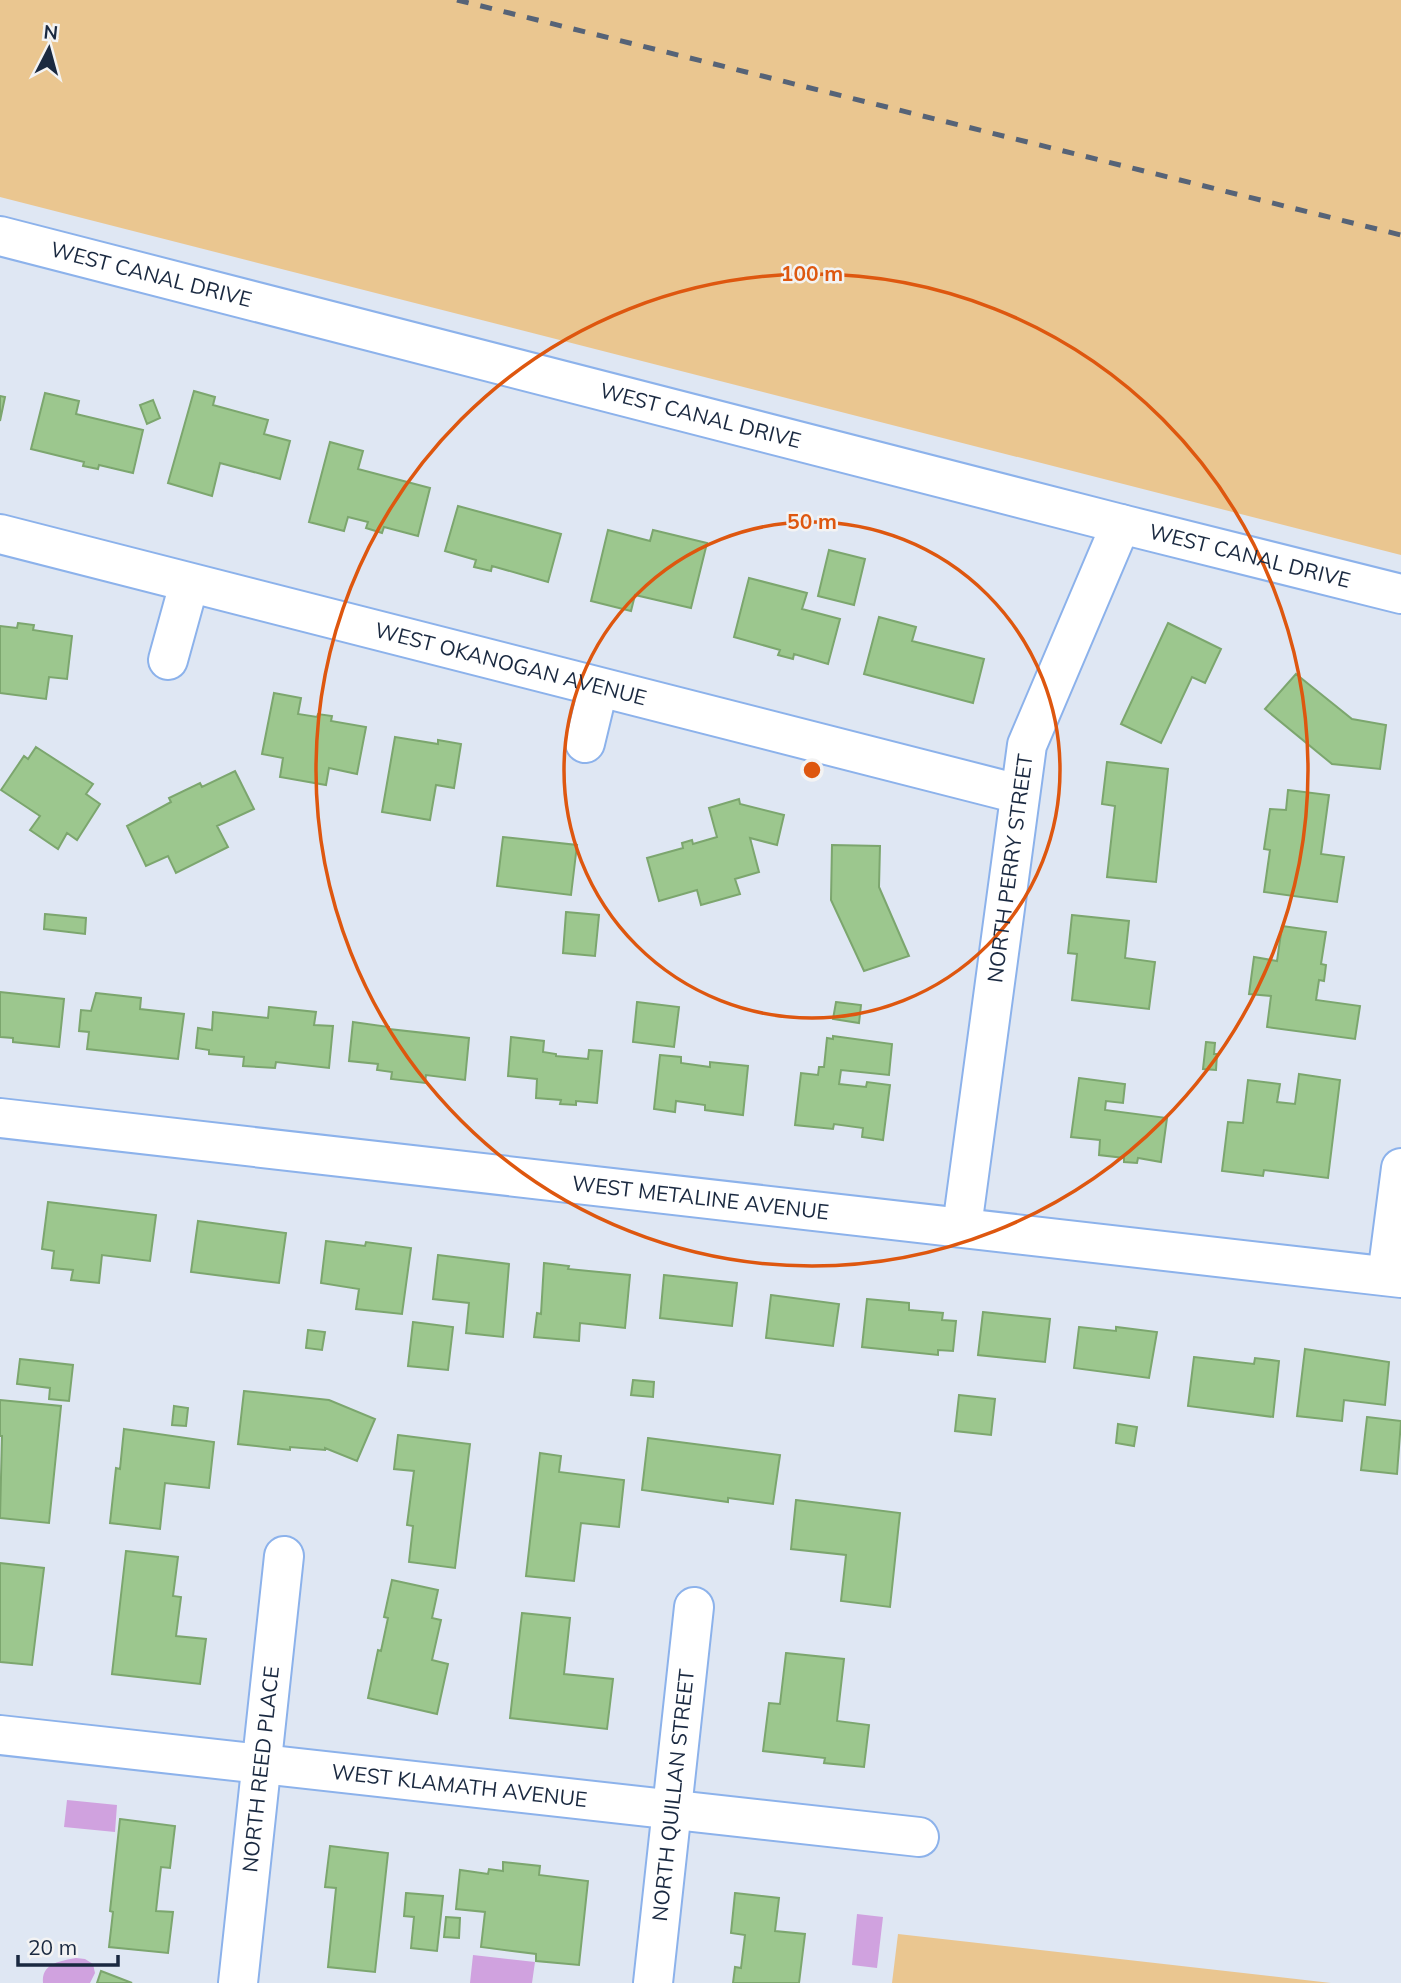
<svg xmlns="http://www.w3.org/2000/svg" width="1401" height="1983" font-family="Mulish,sans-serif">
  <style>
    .green { fill: #eac690 }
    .water { fill: #d0a2df }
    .building { fill: #9cc78e; stroke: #7ca66e; stroke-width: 2 }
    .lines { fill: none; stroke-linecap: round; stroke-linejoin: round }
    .minor-casing { stroke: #8cb2eb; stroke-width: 42 }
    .minor { stroke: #fff; stroke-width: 38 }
    .rail { stroke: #566377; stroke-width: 5; stroke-dasharray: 12 12; stroke-linecap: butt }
    .ring { fill: none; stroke: #de570f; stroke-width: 3.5 }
    .labels { text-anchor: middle; stroke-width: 5; stroke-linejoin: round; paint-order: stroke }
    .street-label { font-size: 21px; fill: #1a2940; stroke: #f3f3f3 }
    .centre { fill: #de570f; stroke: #f3f3f3; stroke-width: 3.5 }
    .ring-label { font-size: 21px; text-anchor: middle; font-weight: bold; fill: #de570f; stroke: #f3f3f3; stroke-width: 5; stroke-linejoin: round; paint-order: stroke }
  </style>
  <rect width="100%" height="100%" fill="#dfe7f3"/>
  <path class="green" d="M0,0h1401v555l-1401,-358z
    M898,1934l433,49h-439z"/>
  <path class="water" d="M67,1800l50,5 -2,27 -51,-5z
    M857,1914l26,3 -6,51 -25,-3z
    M473,1955l62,7 -3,21h-62z
    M76,1958l9,1 8,5 2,9 -5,10h-47c-2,-20 18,-22 33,-25z"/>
  <path class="building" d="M194,391l21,6 -2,8 55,15 -4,14 26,7 -10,38 -60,-16 -8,33 -44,-13z
    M45,393l34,8 -3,13 67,16 -10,43 -34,-8 -1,4 -15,-3 1,-4 -53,-13z
    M0,396l5,1 -5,24z
    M153,400l7,18 -13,6 -7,-19z
    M330,442l33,9 -5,18 72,19 -12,48 -34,-9 -2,6 -16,-5 2,-6 -20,-5 -4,14 -35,-9z
    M458,506l103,28 -13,48 -56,-16 -1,5 -17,-4 2,-7 -31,-9z
    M608,530l42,11 3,-11 54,13 -16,65 -56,-13 -4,16 -40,-10z
    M829,550l36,9 -11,46 -36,-9z
    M749,578l58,15 -5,16 38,10 -12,45 -34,-10 -1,5 -15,-4 2,-5 -46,-13z
    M879,617l37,10 -4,14 72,18 -11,44 -109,-29z
    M18,623l16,2 -1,5 39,6 -5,43 -18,-2 -3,22 -46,-6v-67l17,2z
    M1168,623l53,26 -16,34 -13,-6 -31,66 -40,-19z
    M1296,674l56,45 34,6 -6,44 -48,-5 -67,-55z
    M274,693l27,5 -3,16 19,3 1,-3 14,2 -1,5 35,6 -9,47 -28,-6 -3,17 -46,-8 3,-19 -21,-4z
    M395,737l43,7v-4l23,4 -7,44 -18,-3 -6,35 -48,-8z
    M36,747l57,37 -7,10 14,10 -23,36 -10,-7 -9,16 -28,-19 10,-14 -39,-26 23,-34 4,3z
    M1107,762l61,7 -12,113 -49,-5 8,-71 -13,-2z
    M235,771l19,38 -37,17 11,21 -52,26 -8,-17 -22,10 -19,-40 44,-24 -2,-4 31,-15 2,4z
    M1288,790l41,5 -8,59 23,3 -7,45 -73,-10 6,-42 -6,-1 6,-40 16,1z
    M739,799l1,5 44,11 -7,30 -27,-7 9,34 -24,7 5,15 -39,11 -4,-15 -38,11 -12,-43 36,-10 -1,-5 10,-3 1,4 24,-7 -8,-29z
    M503,837l74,8 -6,50 -74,-9z
    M832,845l48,1 -1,41 30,69 -45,15 -33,-71z
    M566,912l33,3 -4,41 -32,-3z
    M45,914l41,4 -1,16 -41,-5z
    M1072,915l57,6 -4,37 30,4 -6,47 -77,-9 5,-46 -9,-1z
    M1282,926l44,6 -5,32 5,1 -2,16 -5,-1 -3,20 44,6 -5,33 -88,-12 4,-31 -22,-2 5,-37 23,4z
    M0,992l64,7 -5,48 -46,-5v-4l-13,-1z
    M96,993l45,5 -1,11 44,5 -6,45 -91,-10 2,-17 -10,-1 2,-21 10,1z
    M637,1002l42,5 -5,40 -41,-5z
    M836,1002l25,3 -2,18 -26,-4z
    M269,1007l47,5 -2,13 19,1 -4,42 -53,-6 -1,6 -32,-2 1,-9 -35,-3v-4l-13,-2 2,-20 14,2 1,-18 55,6z
    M353,1022l36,5v2l80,9 -4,42 -39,-5 -1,8 -34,-4 1,-7 -15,-2 1,-6 -29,-3z
    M833,1036l59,8 -3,31 -48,-5 -2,14 27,3 1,-5 23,3 -7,55 -21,-3 1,-9 -29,-4 -1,5 -38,-4 6,-52 17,2 1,-8h5l3,-29 6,1z
    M511,1037l33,4 -1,11 13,2v2l32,3 1,-9 13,1 -5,52 -21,-2v4l-16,-1 1,-4 -25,-2 1,-19 -29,-3z
    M1206,1042l9,1 -1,11h3l-1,16 -13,-1z
    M660,1055l21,2v6l29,4v-5l38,4 -5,49 -38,-5v-5l-29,-4 -1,11 -21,-3z
    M1299,1074l41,6 -12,98 -64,-8 -1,6 -41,-5 6,-49 15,1 5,-43 32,4 -3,18 18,2z
    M1079,1078l46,6 -2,19 -17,-2 -1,9 62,8 -6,44 -23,-4 -1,5 -13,-1v-4l-25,-3 1,-15 -29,-3z
    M48,1202l108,13 -6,46 -48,-6 -3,28 -28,-3 2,-10 -21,-2 2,-17 -12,-2z
    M198,1221l88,12 -7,50 -88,-11z
    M326,1241l39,5 1,-4 45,6 -9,66 -46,-5 3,-20 -38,-6z
    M438,1255l71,9 -6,73 -37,-4 3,-30 -36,-4z
    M544,1263l25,3 -1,3 62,6 -5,53 -45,-5 -1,18 -45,-4 3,-24 4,1z
    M664,1275l73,8 -5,43 -72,-8z
    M771,1295l68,9 -6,42 -67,-8z
    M867,1299l42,4v7l34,3 -1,7 14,1 -3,30 -15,-1v5l-76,-8z
    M983,1312l67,7 -5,43 -67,-7z
    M413,1322l40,5 -5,43 -40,-4z
    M1079,1327l37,4v-4l41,5 -8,46 -75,-10z
    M308,1330l17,2 -3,18 -16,-2z
    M1305,1349l84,13 -4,43 -41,-5 -2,21 -45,-5z
    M1194,1357l60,7 1,-6 24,3 -6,56 -85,-11z
    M20,1359l53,6 -4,36 -20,-2 1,-11 -33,-4z
    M633,1380l21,2 -1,15 -22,-2z
    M244,1391l85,9 46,19 -18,42 -32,-13v2l-35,-3v3l-52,-6z
    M959,1395l36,4 -4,36 -36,-4z
    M0,1400l61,6 -12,117 -49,-5 2,-82h-2z
    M174,1406l14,2 -2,18 -14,-1z
    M1367,1417l34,4 -4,53 -36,-4z
    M1118,1424l19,3 -3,19 -18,-3z
    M124,1429l90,13 -5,46 -44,-5 -5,46 -50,-6 6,-55 4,1z
    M398,1435l72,9 -15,124 -46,-6 4,-36 -6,-1 7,-54 -20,-2z
    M648,1438l132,17 -7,49 -45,-6v4l-86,-12z
    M540,1453l21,3 -2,16 65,8 -5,47 -38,-4 -7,58 -48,-5z
    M796,1500l104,13 -10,94 -49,-6 5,-46 -55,-6z
    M126,1551l52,6 -5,39 8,1 -5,39 30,3 -6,45 -88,-10z
    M0,1563l44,5 -12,97 -32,-3z
    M392,1580l46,10 -6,28 9,2 -9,40 16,4 -11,50 -69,-16 10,-48 3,1 7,-33 -4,-1z
    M522,1613l48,5 -6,56 49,5 -6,50 -97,-11z
    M786,1653l58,6 -7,62 32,4 -5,42 -40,-4 1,-5 -62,-7 6,-48 11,1z
    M120,1819l55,7 -5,42 -9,-1 -5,44 17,1 -5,41 -59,-6 4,-35 -3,-1z
    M330,1846l58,7 -13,119 -47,-5 8,-79 -11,-1z
    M503,1862l37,4 -1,9 49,6 -9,84 -43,-4v-7l-55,-7 4,-35 -29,-3 4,-39 28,4 1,-5 14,2z
    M406,1893l37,3 -6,55 -26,-3 3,-31 -10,-1z
    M735,1893l44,5 -4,33 30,3 -6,49h-66l2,-16 6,1 4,-33 -14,-2z
    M446,1917l14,1 -1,20 -15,-1z
    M101,1971l31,12h-35z"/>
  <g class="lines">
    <defs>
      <g id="minor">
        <path id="s1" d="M0,236l1121,288 280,70"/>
        <path id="s2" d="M0,534l1019,260"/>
        <path d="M168,660l21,-76"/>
        <path d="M585,743l13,-54"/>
        <path id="s3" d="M0,1118l1401,160"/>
        <path id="s4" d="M962,1227l65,-482 94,-221"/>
        <path d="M1387,1276l14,-108"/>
        <path id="s5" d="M0,1735l919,102"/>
        <path id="s6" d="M238,1983l46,-427"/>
        <path id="s7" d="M653,1983l41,-376"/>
      </g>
    </defs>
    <use href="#minor" class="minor-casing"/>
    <use href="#minor" class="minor"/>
    <path class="rail" d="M457,0l944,235"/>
  </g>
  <g class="ring">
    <circle cx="812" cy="770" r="248"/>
    <circle cx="812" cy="770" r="496"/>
  </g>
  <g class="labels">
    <g class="street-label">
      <text dy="7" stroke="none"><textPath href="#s1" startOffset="156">WEST CANAL DRIVE</textPath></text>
      <text dy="7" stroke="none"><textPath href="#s1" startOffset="723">WEST CANAL DRIVE</textPath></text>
      <text dy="7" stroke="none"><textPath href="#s1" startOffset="1290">WEST CANAL DRIVE</textPath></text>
      <text dy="7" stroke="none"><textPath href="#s2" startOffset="527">WEST OKANOGAN AVENUE</textPath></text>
      <text dy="7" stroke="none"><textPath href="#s4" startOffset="362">NORTH PERRY STREET</textPath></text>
      <text dy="7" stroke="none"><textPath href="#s3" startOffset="705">WEST METALINE AVENUE</textPath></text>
      <text dy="7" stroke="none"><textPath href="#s6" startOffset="215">NORTH REED PLACE</textPath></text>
      <text dy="7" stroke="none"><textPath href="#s5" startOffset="462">WEST KLAMATH AVENUE</textPath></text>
      <text dy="7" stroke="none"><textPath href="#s7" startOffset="189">NORTH QUILLAN STREET</textPath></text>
    </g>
  </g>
  <circle cx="812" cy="770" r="10" class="centre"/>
  <g class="ring-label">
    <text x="812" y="281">100 m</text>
    <text x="812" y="529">50 m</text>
  </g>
  <g transform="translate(49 49) rotate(6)" stroke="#f3f3f3" stroke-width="5" paint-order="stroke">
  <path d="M0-5L12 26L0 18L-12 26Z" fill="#1a2940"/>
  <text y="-10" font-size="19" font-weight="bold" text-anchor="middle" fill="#1a2940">N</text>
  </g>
  <path d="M18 1955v10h100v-10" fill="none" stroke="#1a2940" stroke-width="3.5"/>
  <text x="28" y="1955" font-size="21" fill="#1a2940" stroke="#f3f3f3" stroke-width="5" paint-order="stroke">20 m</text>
</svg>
